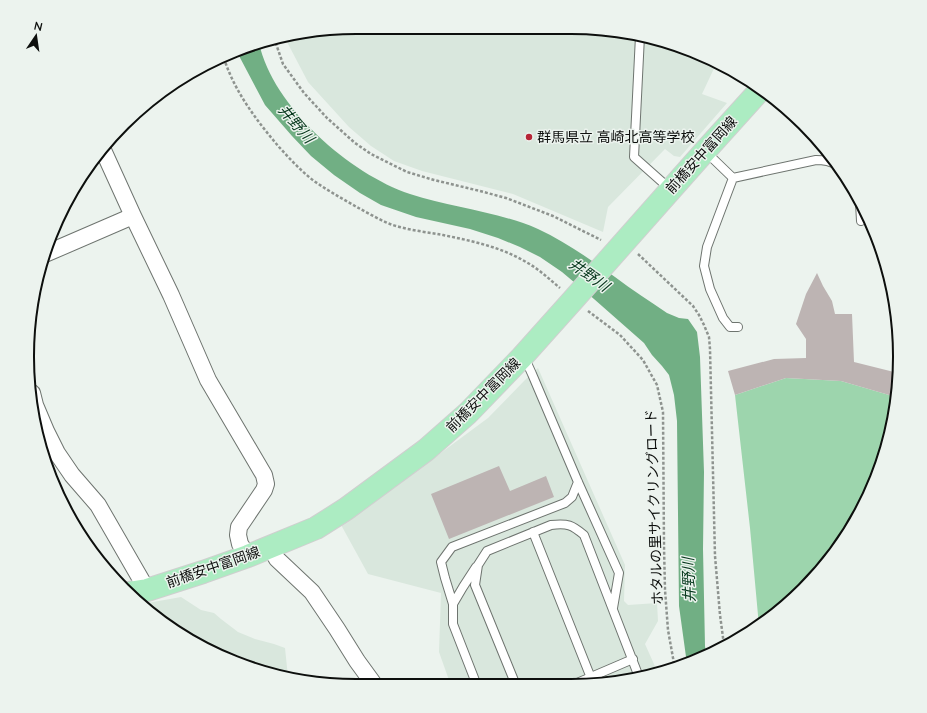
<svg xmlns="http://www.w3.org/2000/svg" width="927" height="713" font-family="Lato,'Noto Sans JP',sans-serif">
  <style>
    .built { fill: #d9e7dd }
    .green { fill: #9dd5ad }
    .water { fill: #71af84 }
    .building { fill: #bdb4b3 }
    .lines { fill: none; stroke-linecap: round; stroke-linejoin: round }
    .service-casing { stroke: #6e746f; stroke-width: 10 }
    .minor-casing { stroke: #6e746f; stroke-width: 18 }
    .primary-casing { stroke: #cfcfcf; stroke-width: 24 }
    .path { stroke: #8e938f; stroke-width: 2.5; stroke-dasharray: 3 2; stroke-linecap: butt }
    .service { stroke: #fff; stroke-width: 8 }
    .minor { stroke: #fff; stroke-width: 16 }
    .primary { stroke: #acecc2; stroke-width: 22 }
    .poi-dot { fill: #b62536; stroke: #ecf3ee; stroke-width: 1.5 }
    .labels { text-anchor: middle; stroke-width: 3; stroke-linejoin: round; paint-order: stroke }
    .poi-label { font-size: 14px; fill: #0d0f0d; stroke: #ecf3ee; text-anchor: start }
    .street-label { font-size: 14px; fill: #0d0f0d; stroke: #ecf3ee }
    .water-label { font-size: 15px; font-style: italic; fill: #07391d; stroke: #ecf3ee }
    .rim { fill: none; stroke: #0d0f0d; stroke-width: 2 }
  </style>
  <rect width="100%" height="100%" fill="#ecf3ee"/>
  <path class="built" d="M357,27l235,1 64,10 61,24 -15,32 25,9 -47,54 -6,-1 -9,-7 -57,58 -5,25 -90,-38 -91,-23 -28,-10 -23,-15 -22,-19 -41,-45 -22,-42v-4z
    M538,368l87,197 -1,36 4,4 29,-2 1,18 -13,23 13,29 -45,10h-163l-11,-31 2,-59 -73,-19 -28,-51 44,-28 104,-77 37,-38z
    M181,597l20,13 13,3 7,6 17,13 17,7 19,5 11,4 3,29 -38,-9 -76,-37 -32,-27z"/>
  <path class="green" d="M786,378l55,3 55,16 -2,24 -19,62 -31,57 -41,50 -44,36 -9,-98 -15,-133z"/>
  <path class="water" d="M259,43c14,64 91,131 151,151 42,14 87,17 128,35 28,13 53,31 77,48 17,13 35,24 52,36l12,5 9,1 9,13 3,25 4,115 -1,77 2,97 1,8 -19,10 -8,-58 -2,-185 -3,-26 -5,-20 -7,-9 -10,-11 -8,-12 -50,-44 -32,-27 -22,-15 -20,-10 -22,-9 -28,-9 -54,-12 -35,-12 -21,-12 -26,-18 -23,-19 -19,-20 -27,-31 -28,-53z"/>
  <path class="building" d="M817,273l6,13 9,15 3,13h17l2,48 44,11 -2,24 -55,-16 -55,-3 -51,17 -7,-24 46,-12 32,-1v-19l-10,-15 10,-30z
    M499,466l11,25 36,-15 8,21 -105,42 -18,-45z"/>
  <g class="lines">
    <defs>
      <path id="service" d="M640,36l-6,121 36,32
        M705,151l28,27
        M860,203l1,18
        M738,327h-8l-7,-9 -13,-29 -6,-23 3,-19 26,-69 83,-18c8,0 14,1 21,5
        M522,357l5,6 5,11 46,108 41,91 -6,35
        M533,532l60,151
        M476,567l-13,20 -10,17v20l23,59
        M453,604l-8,-26 -4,-16 11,-15 113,-44 7,-6 6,-15
        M515,683l-40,-98 3,-20 9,-14 64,-26c17,-2 21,0 33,10l55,142
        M577,683l56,-24"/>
      <path id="minor" d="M103,150l30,66 38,79 37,85 56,95 2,9 -2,6 -25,37 -1,8 2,9 8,12
        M45,254l88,-38
        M32,393l3,12 11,26 11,22 15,22 26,30 49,85
        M270,547l7,12 35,33 25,37 20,32 16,22"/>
      <path id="primary" d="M128,593l19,-3 56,-18 45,-16 68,-28 30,-19 80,-59 42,-37 54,-56 51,-57 132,-149 56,-62"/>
    </defs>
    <use href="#service" class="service-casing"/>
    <use href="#minor" class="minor-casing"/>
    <use href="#primary" class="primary-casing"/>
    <path class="path" d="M274,38l9,26 21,29 23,25 28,25 16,11 36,18 27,8 46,11 26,7 47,18 48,24
      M224,58c10,33 33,63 55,89 11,12 22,24 35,34 13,9 27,17 41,25 11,6 23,13 35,18 17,6 36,8 53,11 29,6 58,12 83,27 13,7 23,17 34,26
      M638,254l55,52 6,9 5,10 5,12 1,12 5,207 5,59 4,30
      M588,311l32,24 23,25 14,25 6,27 1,135 1,43 3,40 7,39"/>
    <use href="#service" class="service"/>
    <use href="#minor" class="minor"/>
    <use href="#primary" class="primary"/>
  </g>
  <circle class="poi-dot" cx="529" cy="137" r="4"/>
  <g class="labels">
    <g class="poi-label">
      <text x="537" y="142">群馬県立 高崎北高等学校</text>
    </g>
    <g class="street-label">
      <text transform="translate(701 155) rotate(-48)" y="5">前橋安中富岡線</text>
      <text transform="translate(483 395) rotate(-45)" y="5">前橋安中富岡線</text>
      <text transform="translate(654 507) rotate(-92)" y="5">ホタルの里サイクリングロード</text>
      <text transform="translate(213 567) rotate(-19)" y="5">前橋安中富岡線</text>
    </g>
    <g class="water-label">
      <text transform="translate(296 124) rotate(49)" y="5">井野川</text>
      <text transform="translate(589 275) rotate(35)" y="5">井野川</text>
      <text transform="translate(689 580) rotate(-92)" y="5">井野川</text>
    </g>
  </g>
  <path d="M0 0H927V713H0ZM356 34H571A322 322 0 0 1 893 356V357A322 322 0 0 1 571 679H356A322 322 0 0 1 34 357V356A322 322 0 0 1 356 34Z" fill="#ecf3ee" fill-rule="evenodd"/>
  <path class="rim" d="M356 34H571A322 322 0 0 1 893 356V357A322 322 0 0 1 571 679H356A322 322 0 0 1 34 357V356A322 322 0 0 1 356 34Z"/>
  <g transform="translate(36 36) rotate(13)" stroke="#ecf3ee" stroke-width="3" paint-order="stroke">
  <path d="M0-3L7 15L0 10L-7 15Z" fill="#0d0f0d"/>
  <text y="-6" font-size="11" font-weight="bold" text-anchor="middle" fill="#0d0f0d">N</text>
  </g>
</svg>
